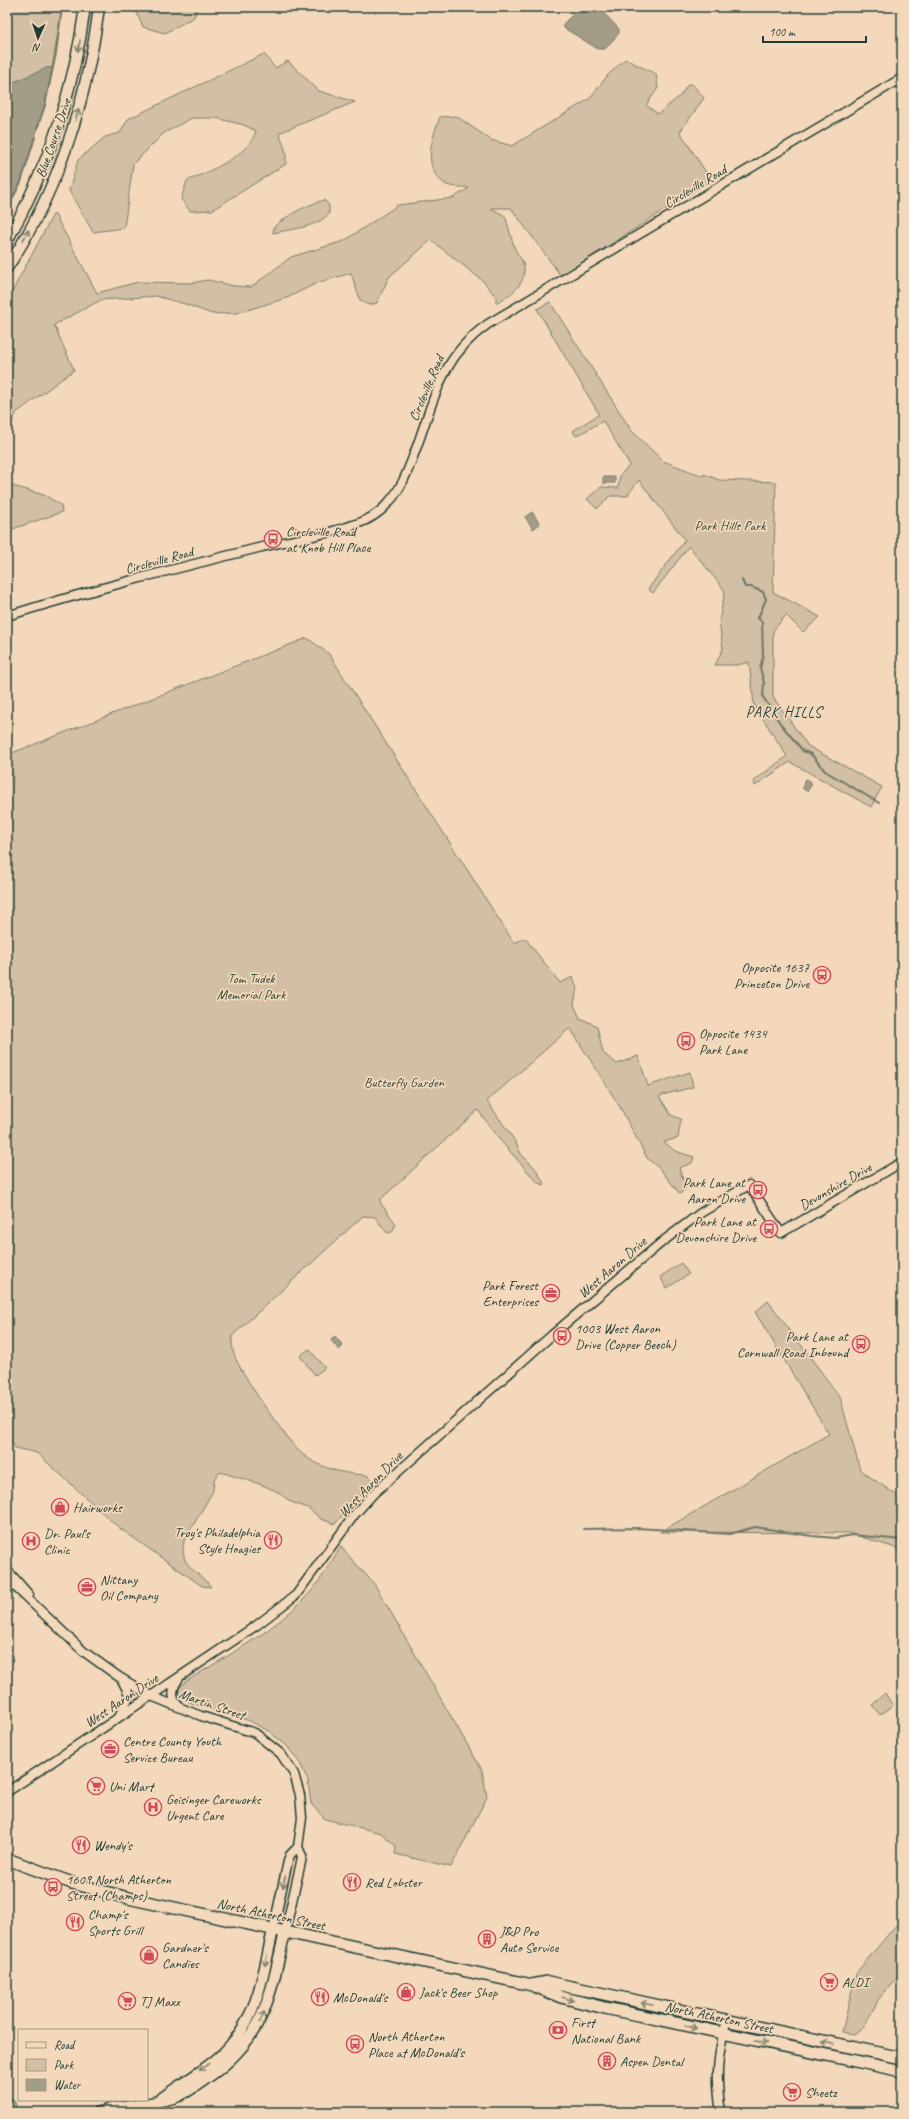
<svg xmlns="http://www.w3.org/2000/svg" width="909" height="2119" font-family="Caveat,sans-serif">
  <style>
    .green { fill: #d2bfa5; stroke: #787e6c }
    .water { fill: #a39d87; stroke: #6e7766 }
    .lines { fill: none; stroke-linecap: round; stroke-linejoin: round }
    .stream { stroke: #6e7766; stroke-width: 2 }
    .tertiary-casing { stroke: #1f3d34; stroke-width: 11 }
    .secondary-casing { stroke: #1f3d34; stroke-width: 13 }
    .primary-casing { stroke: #1f3d34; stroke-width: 14 }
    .tertiary { stroke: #f4d8bb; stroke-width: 8 }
    .secondary { stroke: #f4d8bb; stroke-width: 10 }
    .primary { stroke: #f4d8bb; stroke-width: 11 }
    .oneway { stroke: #7f8371 }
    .labels { text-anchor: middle; stroke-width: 3.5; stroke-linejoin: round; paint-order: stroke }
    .street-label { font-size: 14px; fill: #1f3d34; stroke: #f4d8bb }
    .park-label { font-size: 14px; fill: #314a3f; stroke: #f4d8bb }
    .poi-label { font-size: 14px; fill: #1f3d34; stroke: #f4d8bb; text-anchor: start }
    .neighbourhood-label { font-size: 15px; letter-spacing: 1px; fill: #1f3d34; stroke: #f4d8bb }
  </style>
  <rect width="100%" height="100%" fill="#f4d8bb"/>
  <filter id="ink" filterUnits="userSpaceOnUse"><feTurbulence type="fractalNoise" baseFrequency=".025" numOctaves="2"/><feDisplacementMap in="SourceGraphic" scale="8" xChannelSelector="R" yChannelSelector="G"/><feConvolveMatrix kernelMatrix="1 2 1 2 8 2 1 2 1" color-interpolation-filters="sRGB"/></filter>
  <g filter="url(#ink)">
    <path class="green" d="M7,7h55l-10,61h-5l-40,17z
      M134,7h64l-4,10 -29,16 -22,-6z
      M264,54l11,14 13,-7 31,30 36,11 -76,31 7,19v12l-74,46 -22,1 -9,-12 6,-18c22,-10 62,-25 69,-50l-12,-6 -28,-7h-24l-28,15 -31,31 -9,64 -31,4 -24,-41 9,-31 27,-23 15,-4 8,-14z
      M625,59l31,15 2,14 -12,17 12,9 23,-19 7,-11h4l12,14 -24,34 31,48 -150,96 -50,-68h-20l14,8c4,11 6,22 10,33 2,5 6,9 8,14 6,20 -12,32 -27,40v-6l-13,-16 -52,-41 -42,37 -12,26 -9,2 -8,-5 -9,-27 -34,10 -30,15 -50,15 -25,1 -27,-10 -29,-8 -27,2 -28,2 -47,25 20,45 -58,43 -9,20v-132l47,-88 43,80 41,-11 53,1 17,-3 26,6 17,1 40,-30 53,-16 54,-36 55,-7 16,-10c-6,-2 -18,0 -24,-4 -24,-16 -13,-46 -5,-67l16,-1 35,24 21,6 77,-47 19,-24z
      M324,200l5,5v9c-13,14 -38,15 -56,19l1,-6c13,-12 33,-22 50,-27z
      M550,302l81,128 32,31 40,15 1,-2 15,6 57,2 -3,110 47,25 -17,15 -17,-17 -13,16v66l35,49 74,41 -11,20 -81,-45 -35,24 -1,-5 33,-25 -33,-51 -5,-43 -11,3h-23l8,-16 -4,-28 6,-30 -36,-45 -36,47 -5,-4 37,-49 -46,-60 -12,16h-17l-13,13 -10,-10 14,-12 17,1 2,-13 10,-10 -27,-44 -27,15 -3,-5 26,-17 -62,-105z
      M7,479l6,7 31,9 17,10 1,7 -55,19z
      M307,638l22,16 185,289 11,-5 35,45 13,-6 4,11 -3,17 6,13 17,8 6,27 14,11 21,-8 10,30 42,-14 3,15 -34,9 12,19 10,4 -3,19 -14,4 11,9 19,6 -2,6 -13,5 7,20 -6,6 -20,-25 -13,-11 -27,-51 -50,-79 -83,73 28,40 6,13 14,14 10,17 -7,-2 -39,-44 -21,-29 -97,89 -1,3 16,22 -4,8 -5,1 -12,-16 -12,-1 -131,120c0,6 0,13 2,18 4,16 52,85 65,97 18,17 44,23 68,24l5,6 -37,43 -14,-5 -13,-11 -17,-6 -15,-11 -19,-8 -37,-11 -6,8 -1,11 -29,50c-5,27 13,28 27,46l-9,-1 -84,-59 -81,-74 -22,-5 -8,-14v-679z
      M681,1263l8,11 -22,14 -7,-11z
      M768,1301l72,96 20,73 42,29v51l-53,-17 -189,-1 169,-98 -74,-122z
      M309,1349l16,19 -10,7 -15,-19z
      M341,1547l34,38 107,185 5,27 -36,70 -56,-13 1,-8 -15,-13 -56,-14 -14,-15 -3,-23 -8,-18 -13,-17 -17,-14 -20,-11 -58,-18 -12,-6 -2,-7 7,-8c41,-26 87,-49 121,-85 14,-14 24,-34 35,-50z
      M885,1693l8,13 -13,9 -8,-10z
      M902,1918v54l-24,28 -12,24 -12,10 -12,-2 14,-59z"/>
    <path class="water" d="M581,7h17l21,22v4l-14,16h-7l-34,-21 -1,-4z
      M47,68h5l-7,37 -24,77 -14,27v-124z
      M603,477h12v6h-12z
      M532,512l8,12 -7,5 -8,-12z
      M807,779l4,3v4l-4,5 -4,-2 1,-9z
      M335,1336l8,10 -4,4 -8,-10z
      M7,2098c5,1 8,2 9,8l-4,6h-5z"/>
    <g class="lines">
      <path class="stream" d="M37,129l8,-24 11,-52 6,-46
        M7,209l14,-27 14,-45
        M742,580l3,7h6l12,5 3,7 -8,19 4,4 1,35 -3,11 4,15 -1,14 17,26 23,28 8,3 14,17 54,32
        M583,1529l55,-1 92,6 25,-7 57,9 24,2 16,-3 50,5"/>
      <defs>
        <path id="tertiary" d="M7,616c83,-26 167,-47 251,-68 31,-8 65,-12 95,-23 14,-4 27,-12 36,-23 12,-13 18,-29 24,-45 21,-54 25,-98 75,-133l414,-246
          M7,1570l22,25
          M7,1579l76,72 36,26 32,19 50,20 54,17 26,21 13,20 6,21 2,23 -4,29 4,9 -1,6 -16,70
          M179,1678c-7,10 -9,22 2,30
          M120,1714l6,-10 3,-10 -7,-14
          M7,1792l250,-167 39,-30 59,-81 18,-20 179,-159 110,-93 40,-30 47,-27 32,48 121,-71
          M273,1930l15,-69 2,-6 8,-8
          M96,2112l14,-3
          M721,2112c-6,-36 -3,-56 5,-91"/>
        <path id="secondary" d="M7,241c41,-73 67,-151 78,-234
          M7,268c51,-77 80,-169 92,-261
          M162,2098c21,-16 48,-30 66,-50 30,-32 36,-77 45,-118
          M110,2112v-3c22,-4 48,-5 69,-13 11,-5 21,-13 31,-20 56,-40 60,-81 75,-144"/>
        <path id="primary" d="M7,1859l65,24 56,15 404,87 29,12 44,11 297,63
          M532,1985l16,-3 354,76"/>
      </defs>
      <use href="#tertiary" class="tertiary-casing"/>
      <use href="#secondary" class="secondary-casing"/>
      <use href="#primary" class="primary-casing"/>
      <use href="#tertiary" class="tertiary"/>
      <use href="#secondary" class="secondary"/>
      <use href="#primary" class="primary"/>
    </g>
    <defs><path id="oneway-shaft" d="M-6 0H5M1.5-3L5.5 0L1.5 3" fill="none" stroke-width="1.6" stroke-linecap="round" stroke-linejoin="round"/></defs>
    <g class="oneway">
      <use href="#oneway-shaft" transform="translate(79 46) rotate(100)"/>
      <use href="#oneway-shaft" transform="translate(77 115) rotate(-73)"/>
      <use href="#oneway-shaft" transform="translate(26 235) rotate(-61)"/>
      <use href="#oneway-shaft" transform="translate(284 1882) rotate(102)"/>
      <use href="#oneway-shaft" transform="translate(266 1960) rotate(102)"/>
      <use href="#oneway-shaft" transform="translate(568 1999) rotate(16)"/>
      <use href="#oneway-shaft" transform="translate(647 2004) rotate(-168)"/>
      <use href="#oneway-shaft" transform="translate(262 2017) rotate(-65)"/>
      <use href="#oneway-shaft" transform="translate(691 2027) rotate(13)"/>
      <use href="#oneway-shaft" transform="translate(761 2042) rotate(11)"/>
      <use href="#oneway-shaft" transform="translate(828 2043) rotate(-168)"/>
      <use href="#oneway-shaft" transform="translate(204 2067) rotate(144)"/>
    </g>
  </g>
  <defs>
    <symbol id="bus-ring" viewBox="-11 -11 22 22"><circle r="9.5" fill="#f4d8bb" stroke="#d1495b" stroke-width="1.5"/><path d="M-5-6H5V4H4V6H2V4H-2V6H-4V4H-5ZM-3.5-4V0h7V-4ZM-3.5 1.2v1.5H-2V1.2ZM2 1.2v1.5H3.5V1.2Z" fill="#d1495b"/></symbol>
    <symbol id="office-ring" viewBox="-11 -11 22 22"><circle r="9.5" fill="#f4d8bb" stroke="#d1495b" stroke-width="1.5"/><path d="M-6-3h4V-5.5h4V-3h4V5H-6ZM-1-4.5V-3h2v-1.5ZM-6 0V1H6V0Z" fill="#d1495b"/></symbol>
    <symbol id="shop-ring" viewBox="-11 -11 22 22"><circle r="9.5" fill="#f4d8bb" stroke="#d1495b" stroke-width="1.5"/><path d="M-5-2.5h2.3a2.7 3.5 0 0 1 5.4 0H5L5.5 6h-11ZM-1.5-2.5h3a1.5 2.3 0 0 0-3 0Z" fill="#d1495b"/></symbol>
    <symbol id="restaurant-ring" viewBox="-11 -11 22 22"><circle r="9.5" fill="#f4d8bb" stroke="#d1495b" stroke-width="1.5"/><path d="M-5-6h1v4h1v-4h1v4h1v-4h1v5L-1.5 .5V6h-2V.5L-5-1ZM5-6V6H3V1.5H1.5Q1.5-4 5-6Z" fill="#d1495b"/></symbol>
    <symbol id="hospital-ring" viewBox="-11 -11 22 22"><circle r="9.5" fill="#f4d8bb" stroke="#d1495b" stroke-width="1.5"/><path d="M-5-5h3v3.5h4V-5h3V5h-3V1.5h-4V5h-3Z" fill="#d1495b"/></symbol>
    <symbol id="supermarket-ring" viewBox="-11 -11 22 22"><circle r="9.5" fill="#f4d8bb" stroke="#d1495b" stroke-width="1.5"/><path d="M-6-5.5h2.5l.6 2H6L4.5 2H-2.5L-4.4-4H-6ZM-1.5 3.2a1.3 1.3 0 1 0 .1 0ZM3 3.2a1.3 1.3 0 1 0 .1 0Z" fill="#d1495b"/></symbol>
    <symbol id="building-ring" viewBox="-11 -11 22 22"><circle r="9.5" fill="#f4d8bb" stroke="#d1495b" stroke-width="1.5"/><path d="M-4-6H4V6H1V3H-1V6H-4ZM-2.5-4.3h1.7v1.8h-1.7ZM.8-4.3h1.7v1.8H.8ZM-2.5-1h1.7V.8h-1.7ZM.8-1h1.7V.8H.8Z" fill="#d1495b"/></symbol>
    <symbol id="bank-ring" viewBox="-11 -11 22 22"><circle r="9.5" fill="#f4d8bb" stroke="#d1495b" stroke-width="1.5"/><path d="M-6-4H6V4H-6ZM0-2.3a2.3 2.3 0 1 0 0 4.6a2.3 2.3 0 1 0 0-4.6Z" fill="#d1495b"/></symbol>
  </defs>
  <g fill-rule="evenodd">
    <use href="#bus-ring" x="263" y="529" width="20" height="20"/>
    <use href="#bus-ring" x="812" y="965" width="20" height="20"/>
    <use href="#bus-ring" x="676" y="1031" width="20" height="20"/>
    <use href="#bus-ring" x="748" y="1180" width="20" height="20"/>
    <use href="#bus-ring" x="759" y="1219" width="20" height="20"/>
    <use href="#office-ring" x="541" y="1283" width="20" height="20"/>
    <use href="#bus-ring" x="552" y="1326" width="20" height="20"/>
    <use href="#bus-ring" x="851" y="1334" width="20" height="20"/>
    <use href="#shop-ring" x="50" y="1497" width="20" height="20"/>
    <use href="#restaurant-ring" x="263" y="1530" width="20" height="20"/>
    <use href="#hospital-ring" x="21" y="1531" width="20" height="20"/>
    <use href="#office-ring" x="77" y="1577" width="20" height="20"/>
    <use href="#office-ring" x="100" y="1739" width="20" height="20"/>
    <use href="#supermarket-ring" x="86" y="1776" width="20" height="20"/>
    <use href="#hospital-ring" x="143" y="1797" width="20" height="20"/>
    <use href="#restaurant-ring" x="71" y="1835" width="20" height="20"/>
    <use href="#restaurant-ring" x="342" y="1872" width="20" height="20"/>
    <use href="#bus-ring" x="43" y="1877" width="20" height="20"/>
    <use href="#restaurant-ring" x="65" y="1912" width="20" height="20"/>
    <use href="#building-ring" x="477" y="1929" width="20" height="20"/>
    <use href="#shop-ring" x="139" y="1945" width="20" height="20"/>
    <use href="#supermarket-ring" x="819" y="1972" width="20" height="20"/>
    <use href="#shop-ring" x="396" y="1982" width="20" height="20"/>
    <use href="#restaurant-ring" x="310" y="1987" width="20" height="20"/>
    <use href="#supermarket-ring" x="117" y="1991" width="20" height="20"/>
    <use href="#bank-ring" x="548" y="2020" width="20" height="20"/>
    <use href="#bus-ring" x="345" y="2034" width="20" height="20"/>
    <use href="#building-ring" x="597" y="2051" width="20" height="20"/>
    <use href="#supermarket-ring" x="782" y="2082" width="20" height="20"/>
  </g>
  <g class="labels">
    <g class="street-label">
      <text transform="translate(53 138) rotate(-71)" y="5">Blue Course Drive</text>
      <text transform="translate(695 186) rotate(-31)" y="5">Circleville Road</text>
      <text transform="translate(426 388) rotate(-67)" y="5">Circleville Road</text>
      <text transform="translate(159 560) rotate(-15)" y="5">Circleville Road</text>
      <text transform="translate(835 1186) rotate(-30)" y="5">Devonshire Drive</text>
      <text transform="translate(612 1267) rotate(-41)" y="5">West Aaron Drive</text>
      <text transform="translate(370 1484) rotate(-46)" y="5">West Aaron Drive</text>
      <text transform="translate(121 1700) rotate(-34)" y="5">West Aaron Drive</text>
      <text transform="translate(212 1704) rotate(19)" y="5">Martin Street</text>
      <text transform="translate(271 1914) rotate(12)" y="5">North Atherton Street</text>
      <text transform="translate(719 2017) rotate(12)" y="5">North Atherton Street</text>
    </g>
    <g class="park-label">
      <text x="730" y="530">Park Hills Park</text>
      <text x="251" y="983">Tom Tudek<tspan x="251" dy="16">Memorial Park</tspan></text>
      <text x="404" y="1087">Butterfly Garden</text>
    </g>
    <g class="poi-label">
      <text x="286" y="536">Circleville Road<tspan x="286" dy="16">at Knob Hill Place</tspan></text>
      <text x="809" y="972" text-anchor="end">Opposite 1637<tspan x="809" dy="16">Princeton Drive</tspan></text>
      <text x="699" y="1038">Opposite 1434<tspan x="699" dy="16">Park Lane</tspan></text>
      <text x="745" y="1187" text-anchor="end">Park Lane at<tspan x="745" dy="16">Aaron Drive</tspan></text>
      <text x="756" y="1226" text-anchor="end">Park Lane at<tspan x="756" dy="16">Devonshire Drive</tspan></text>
      <text x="538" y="1290" text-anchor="end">Park Forest<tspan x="538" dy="16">Enterprises</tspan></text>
      <text x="575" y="1333">1003 West Aaron<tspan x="575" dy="16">Drive (Copper Beech)</tspan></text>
      <text x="848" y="1341" text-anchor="end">Park Lane at<tspan x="848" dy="16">Cornwall Road Inbound</tspan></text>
      <text x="73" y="1512">Hairworks</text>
      <text x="260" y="1537" text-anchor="end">Troy's Philadelphia<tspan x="260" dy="16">Style Hoagies</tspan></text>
      <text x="44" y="1538">Dr. Paul's<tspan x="44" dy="16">Clinic</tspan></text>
      <text x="100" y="1584">Nittany<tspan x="100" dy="16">Oil Company</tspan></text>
      <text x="123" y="1746">Centre County Youth<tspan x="123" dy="16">Service Bureau</tspan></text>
      <text x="109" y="1791">Uni Mart</text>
      <text x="166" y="1804">Geisinger Careworks<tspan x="166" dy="16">Urgent Care</tspan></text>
      <text x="94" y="1850">Wendy's</text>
      <text x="66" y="1884">1609 North Atherton<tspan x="66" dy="16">Street (Champs)</tspan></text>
      <text x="365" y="1887">Red Lobster</text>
      <text x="88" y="1919">Champ's<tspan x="88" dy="16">Sports Grill</tspan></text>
      <text x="500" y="1936">J&amp;P Pro<tspan x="500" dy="16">Auto Service</tspan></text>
      <text x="162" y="1952">Gardner's<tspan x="162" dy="16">Candies</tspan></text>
      <text x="842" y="1987">ALDI</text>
      <text x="419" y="1997">Jack's Beer Shop</text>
      <text x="333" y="2002">McDonald's</text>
      <text x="140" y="2006">TJ Maxx</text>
      <text x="571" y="2027">First<tspan x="571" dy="16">National Bank</tspan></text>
      <text x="368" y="2041">North Atherton<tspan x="368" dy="16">Place at McDonald's</tspan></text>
      <text x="620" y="2066">Aspen Dental</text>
      <text x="805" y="2097">Sheetz</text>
    </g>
    <g class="neighbourhood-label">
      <text x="784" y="717">PARK HILLS</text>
    </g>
  </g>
  <rect width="909" height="2119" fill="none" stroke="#f4d8bb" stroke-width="24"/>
  <rect x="12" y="12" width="885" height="2095" fill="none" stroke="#1f3d34" stroke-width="1.5" filter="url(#ink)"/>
  <rect x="18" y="2029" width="130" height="72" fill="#f4d8bb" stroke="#9f9a85"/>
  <rect x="26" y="2042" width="20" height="6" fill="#f4d8bb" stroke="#9f9a85"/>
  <text x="54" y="2049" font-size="12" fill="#1f3d34">Road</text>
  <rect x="26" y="2059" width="20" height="12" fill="#d2bfa5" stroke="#9f9a85"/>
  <text x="54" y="2069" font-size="12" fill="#1f3d34">Park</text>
  <rect x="26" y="2079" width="20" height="12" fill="#a39d87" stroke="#9f9a85"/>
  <text x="54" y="2089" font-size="12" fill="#1f3d34">Water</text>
  <g transform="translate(38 38) rotate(183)" stroke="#f4d8bb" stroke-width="3" paint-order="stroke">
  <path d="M0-3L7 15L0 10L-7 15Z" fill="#1f3d34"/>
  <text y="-6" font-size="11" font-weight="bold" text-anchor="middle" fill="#1f3d34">N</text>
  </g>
  <path d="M763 36v6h103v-6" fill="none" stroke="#1f3d34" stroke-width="2"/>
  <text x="769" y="36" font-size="12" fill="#1f3d34" stroke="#f4d8bb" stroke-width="3" paint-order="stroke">100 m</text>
</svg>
